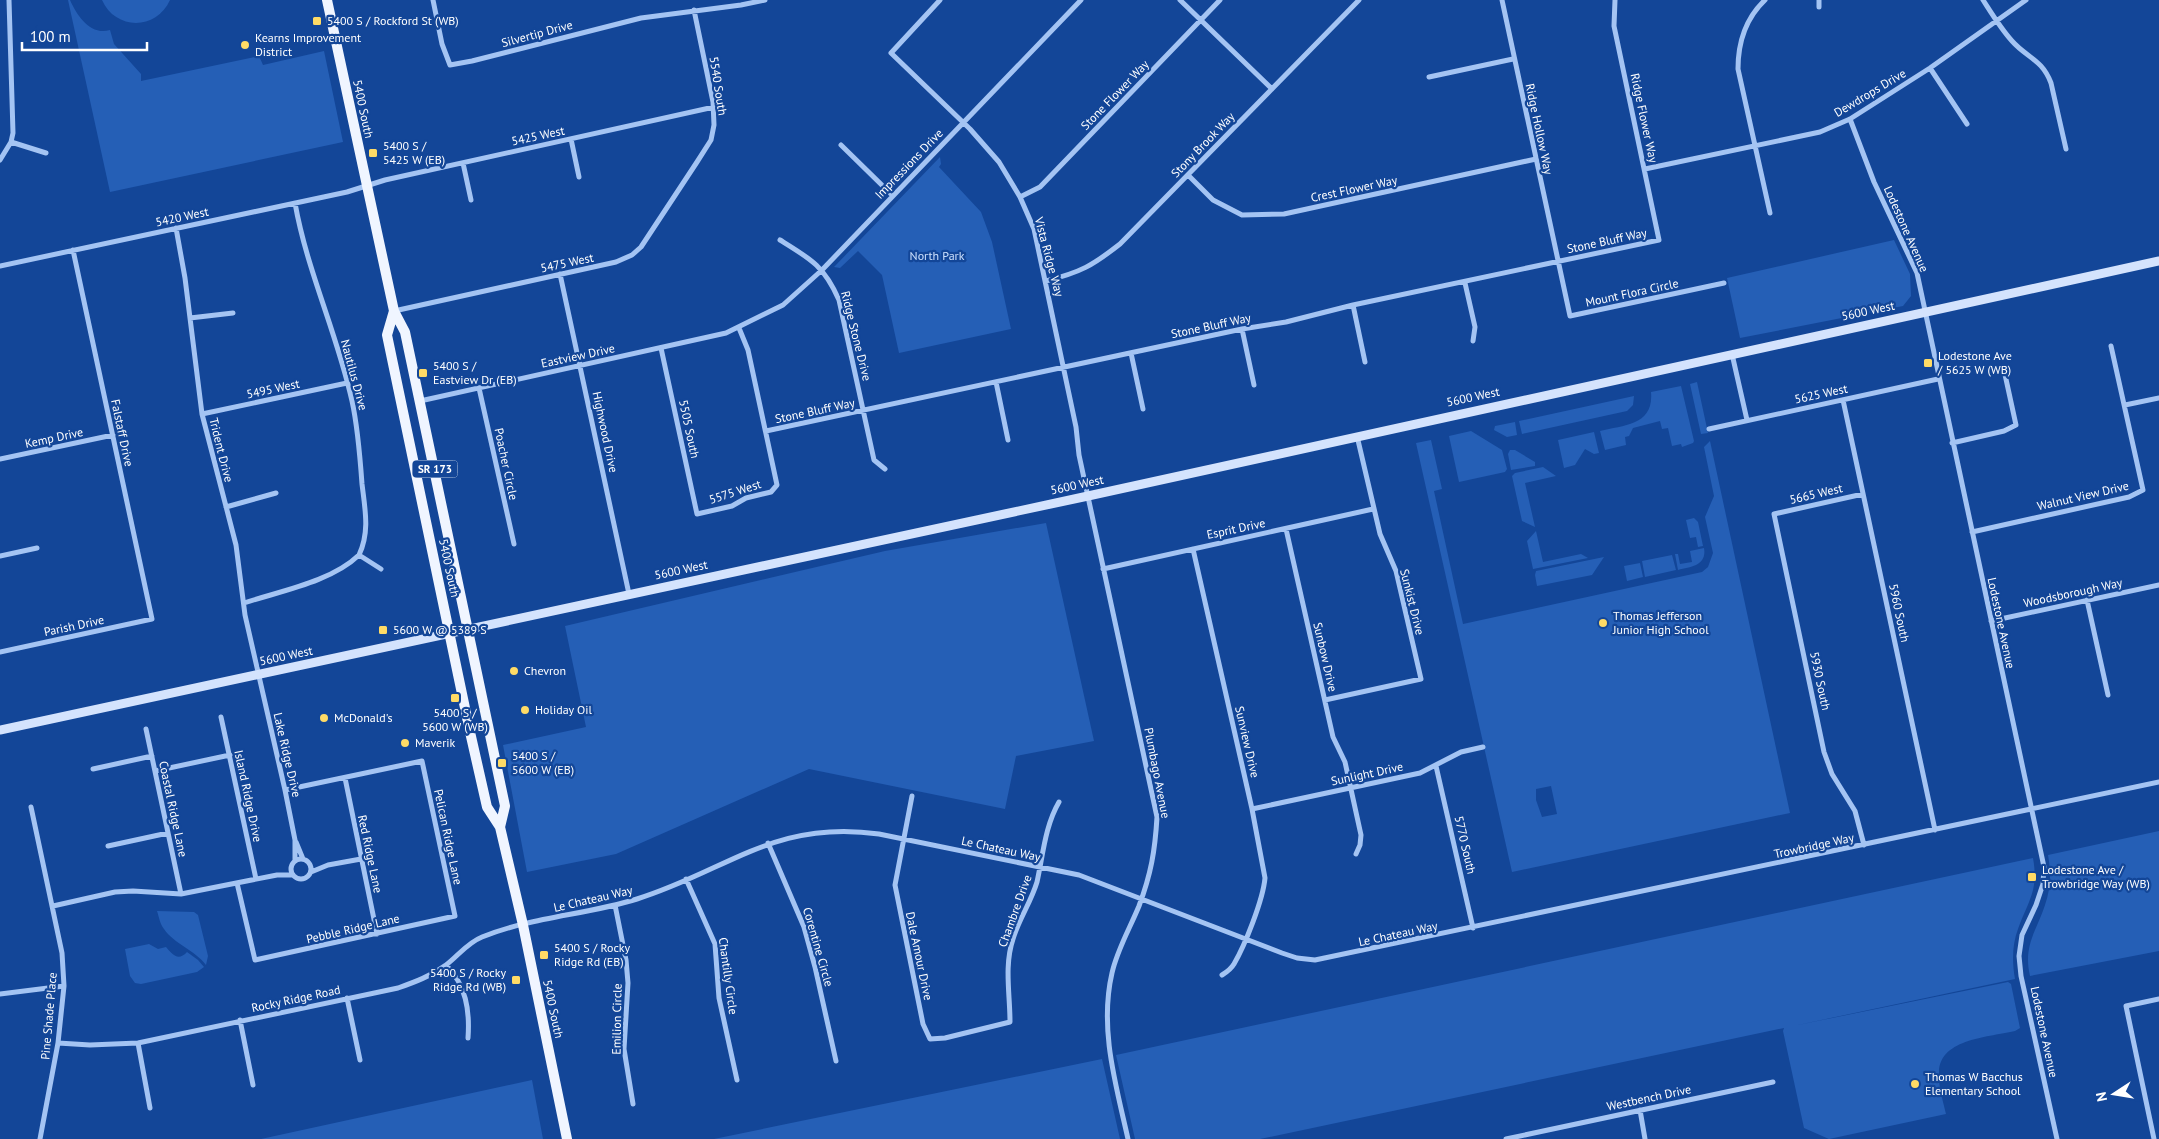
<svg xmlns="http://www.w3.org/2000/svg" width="2159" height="1139" font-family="'PT Sans',sans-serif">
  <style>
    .green { fill: #255fb6; fill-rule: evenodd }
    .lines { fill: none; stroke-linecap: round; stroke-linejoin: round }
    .street { stroke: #a4c4f3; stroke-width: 5 }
    .secondary { stroke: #d4e3fd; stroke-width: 9 }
    .primary { stroke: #f0f5ff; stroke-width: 10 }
    .poi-dot { fill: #ffdb66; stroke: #134698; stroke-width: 2 }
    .labels { text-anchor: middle; stroke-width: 4.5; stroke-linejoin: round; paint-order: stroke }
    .shield { fill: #134698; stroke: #b8c8e0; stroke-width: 1 }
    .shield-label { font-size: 11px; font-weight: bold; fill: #fff }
    .poi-label { font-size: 12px; fill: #fff; stroke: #134698; text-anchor: start }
    .street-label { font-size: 12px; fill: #fff; stroke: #134698 }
    .park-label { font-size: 12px; fill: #cce0fd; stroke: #134698 }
  </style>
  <rect width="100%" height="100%" fill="#134698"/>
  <path class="green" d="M68,0h2c7,16 21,36 40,30l4,14 27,30v7l118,-25 4,9 61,-14 19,91 -233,50z
    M102,0h68c-14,31 -55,30 -68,0z
    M940,157l1,7 -2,3 42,45 11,30 19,87 -112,24 -17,-78 -24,-24 -18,17 -6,-1z
    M1894,240l16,34 1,22 -8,10 -163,32 -13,-60z
    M1697,382l11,51 -7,1 -11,-50z
    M1681,386l13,55 -1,2 -11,4 -1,-3 -9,2 -4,-18 -6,1 -2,-8 -27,7 -4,8 -4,1 1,8 -21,5 -5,-19c25,-6 54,-6 51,-39z
    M1634,396l-1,9 -6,6 -105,23 -3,-13z
    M1515,422l2,13 -10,2 -13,-7 1,-4z
    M1471,431l31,19 5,19 -2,3 -46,10 -10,-46z
    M1594,432l5,21 -5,1 -9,-5 -10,16 -11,3 -6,-28z
    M1431,440l11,49 -8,2 29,133 239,-52 6,-5 5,-14 -8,-36 9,-21 -10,-49 6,-6 80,372 -278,59 -96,-429zM1551,786l6,28 -15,3 -6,-17v-11z
    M1510,450h5l20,12v4l-24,4 -3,-16z
    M1543,467l13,9 -31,7 10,44 -13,-6 -10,-45 3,-3z
    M1694,518l4,4 5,24 -5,1 -2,-10 -6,1 -4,-18z
    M1046,523l48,218 -78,15 -11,53 -196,-40 -193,85 -89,18 -24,-127 83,-18 -21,-101 320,-75z
    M1536,531l7,31 38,-8 7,4 -55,11 -6,-28z
    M1704,548c3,17 -12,19 -26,22l-3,-16h3l2,10 12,-2 -2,-11z
    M1672,555l4,15 -31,7 -3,-16z
    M1604,557l-12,18 -55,11 -2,-11 1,-4z
    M1640,563l3,14 -16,4 -3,-15z
    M2159,831v120l-129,25c-7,-30 6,-44 15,-71 6,-17 6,-33 3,-50z
    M2033,858c6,33 -5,43 -15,71 -6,16 -6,33 -3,50l-222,47 215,-44 3,2 9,44 -5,3c-24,6 -75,7 -76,41 -1,14 4,29 7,42l-117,25 -25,-11 -21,-97 1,-3 -524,111h-125l-19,-84z
    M157,911l37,1 4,3 10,41 -2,9c-11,-15 -32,-21 -42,-36 -4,-5 -5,-12 -7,-18z
    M149,944l9,5 8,-2c6,7 12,15 21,5l11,8 6,7 -7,5 -56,12 -6,-1 -5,-7 -5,-27z
    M1102,1059l18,80h-406z
    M532,1080l11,59h-282z"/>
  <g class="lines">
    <path class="street" d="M433,0l9,44 8,21 22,-4 169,-43 100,-13 24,-5
      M940,0l-49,53 79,76 29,33 21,35 14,32 42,198 3,28 78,362c-2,34 -6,57 -18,89 -9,22 -22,44 -27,67 -13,56 4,112 16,166
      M1180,0l92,89
      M1502,0l68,316 154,-33
      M1765,0c-20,19 -27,43 -27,69l32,144
      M1819,0v7
      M1983,0c9,14 18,29 29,41 15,17 30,18 39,42l15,66
      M1930,68l37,56
      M1429,77l84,-18
      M1850,119l24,63 43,91 127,594 -1,17 -7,21 -14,30 -3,21 2,20 36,163
      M571,139l8,38
      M11,142l35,11
      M841,145l51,50
      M0,160l11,-18 2,-9 -4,-133
      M463,163l8,37
      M1645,169l175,-37 30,-13 80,-51 96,-68
      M1188,175l25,25 29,15 42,-1 252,-55
      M1020,197l20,-10 180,-187
      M295,203c12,68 42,130 57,198 6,27 8,55 10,83 3,25 8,48 -3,71l22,14
      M176,228l9,50 17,136 34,131 9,70 40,175 10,50v21
      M780,240c31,19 44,26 59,60l35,160 11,9
      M0,266l347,-74 38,-12 329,-73
      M560,274l69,320
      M1046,281c35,-9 46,-15 74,-37l239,-244
      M1465,283l10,44 -2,14
      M1353,305l12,57
      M394,311l222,-49 16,-7 9,-8 56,-85 14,-22 3,-15 -1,-23 -19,-92
      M190,318l43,-5
      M1242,329l12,56
      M661,348l36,166 35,-8 14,-8 25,-6 6,-7 -29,-135 -9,-22
      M1131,353l12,56
      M1732,354l15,66
      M996,382l12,58
      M479,388l35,156
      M1843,400l92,430
      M420,401l306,-68 57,-28 39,-35 259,-270
      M2125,405l34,-7
      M202,414l145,-31
      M1709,429l229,-50
      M766,431l476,-102 44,-7 67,-17 306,-65 -45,-214 1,-26
      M1952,443l52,-12 12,-6 -12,-55
      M0,459l113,-24
      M1863,494l-89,20 50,238 8,22 23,37 9,34
      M226,507l50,-14
      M1286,529l47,208 12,25 16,73 -1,10 -4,9
      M1972,532l157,-35 14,-7 -32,-144
      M1193,549l59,260 13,69c-2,22 -20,67 -31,86 -3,5 -7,8 -12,11
      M0,556l37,-8
      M1103,569l270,-60
      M2087,600l21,95
      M244,603c36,-12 87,-21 115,-48
      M1991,621l168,-36
      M0,652l152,-33 -79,-369
      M1325,700l96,-21 -25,-108 -16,-37 -23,-98
      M221,717l35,162
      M146,729l35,165
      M1436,766l37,162
      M93,769l59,-13
      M155,771l75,-16
      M345,778l32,156
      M912,796l-17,89 28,139 7,15 15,-1 65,-16c0,-28 -6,-56 3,-83 6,-20 18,-37 24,-57 6,-27 8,-56 22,-80
      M31,807l31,146 2,33 -6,57 -18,96
      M1252,809l168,-36 41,-21 22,-5
      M296,842l7,17
      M768,843l36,84 11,40 21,94
      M108,846l60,-13
      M291 869a10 10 0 1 1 20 0a10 10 0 1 1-20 0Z
      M311,872l17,-7 33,-6
      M686,879l29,65 4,54 18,82
      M237,883l18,77 200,-44 -33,-155 -137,29
      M615,905l11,55 2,23 -4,66 9,55
      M53,906l62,-14 18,-1 48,3 96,-19h16
      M446,965c20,20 24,45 22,73
      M0,994l64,-8
      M347,998l13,62
      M240,1020l13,65
      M58,1043l32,2 48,-2 260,-55c17,-6 33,-12 48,-23 12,-9 21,-22 36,-28 49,-20 104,-22 155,-38 90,-28 138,-80 242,-65l200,41 203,78 15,5 18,2 844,-178
      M138,1043l12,65
      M1640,1110l5,29
      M1506,1139l267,-57
      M2154,1139l-28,-133 33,-7"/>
    <path class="secondary" d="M0,730l1088,-234 1071,-235"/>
    <path class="primary" d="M327,0l67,311 11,21 100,474 -5,21
      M394,311l-7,24 83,397 17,75 13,20 23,98 44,214"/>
  </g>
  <g class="poi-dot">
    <rect x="312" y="16" width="10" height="10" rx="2.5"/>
    <circle cx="245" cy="45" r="5"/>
    <rect x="368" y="148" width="10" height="10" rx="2.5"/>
    <rect x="1923" y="358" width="10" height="10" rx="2.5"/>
    <rect x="418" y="368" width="10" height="10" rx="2.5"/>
    <circle cx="1603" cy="623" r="5"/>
    <rect x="378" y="625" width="10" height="10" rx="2.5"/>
    <circle cx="514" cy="671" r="5"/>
    <rect x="450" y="693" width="10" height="10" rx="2.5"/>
    <circle cx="525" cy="710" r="5"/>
    <circle cx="324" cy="718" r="5"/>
    <circle cx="405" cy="743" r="5"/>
    <rect x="497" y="758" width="10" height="10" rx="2.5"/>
    <rect x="2027" y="872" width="10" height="10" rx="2.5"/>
    <rect x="539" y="950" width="10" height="10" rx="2.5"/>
    <rect x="511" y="975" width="10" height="10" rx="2.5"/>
    <circle cx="1915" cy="1084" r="5"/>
  </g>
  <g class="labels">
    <rect class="shield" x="412.5" y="460.5" width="45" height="17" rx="4"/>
    <g class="shield-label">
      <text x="435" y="473">SR 173</text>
    </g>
    <g class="poi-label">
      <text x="327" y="25">5400 S / Rockford St (WB)</text>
      <text x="255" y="42">Kearns Improvement<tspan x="255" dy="14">District</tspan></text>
      <text x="383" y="150">5400 S /<tspan x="383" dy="14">5425 W (EB)</tspan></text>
      <text x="1938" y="360">Lodestone Ave<tspan x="1938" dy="14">/ 5625 W (WB)</tspan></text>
      <text x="433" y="370">5400 S /<tspan x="433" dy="14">Eastview Dr (EB)</tspan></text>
      <text x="1613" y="620">Thomas Jefferson<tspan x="1613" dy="14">Junior High School</tspan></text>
      <text x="393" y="634">5600 W @ 5389 S</text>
      <text x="524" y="675">Chevron</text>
      <text x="535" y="714">Holiday Oil</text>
      <text x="455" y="717" text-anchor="middle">5400 S /<tspan x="455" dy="14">5600 W (WB)</tspan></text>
      <text x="334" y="722">McDonald's</text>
      <text x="415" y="747">Maverik</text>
      <text x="512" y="760">5400 S /<tspan x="512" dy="14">5600 W (EB)</tspan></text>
      <text x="2042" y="874">Lodestone Ave /<tspan x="2042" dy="14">Trowbridge Way (WB)</tspan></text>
      <text x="554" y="952">5400 S / Rocky<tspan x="554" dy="14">Ridge Rd (EB)</tspan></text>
      <text x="506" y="977" text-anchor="end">5400 S / Rocky<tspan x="506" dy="14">Ridge Rd (WB)</tspan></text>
      <text x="1925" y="1081">Thomas W Bacchus<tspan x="1925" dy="14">Elementary School</tspan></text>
    </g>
    <g class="street-label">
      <text transform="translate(537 34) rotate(-15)" y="4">Silvertip Drive</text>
      <text transform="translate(718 86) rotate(81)" y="4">5540 South</text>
      <text transform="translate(1870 93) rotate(-31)" y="4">Dewdrops Drive</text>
      <text transform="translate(1115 95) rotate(-46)" y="4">Stone Flower Way</text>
      <text transform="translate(363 109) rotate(78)" y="4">5400 South</text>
      <text transform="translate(1644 118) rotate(78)" y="4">Ridge Flower Way</text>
      <text transform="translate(1539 129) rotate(78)" y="4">Ridge Hollow Way</text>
      <text transform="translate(538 136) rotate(-12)" y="4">5425 West</text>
      <text transform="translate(1203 145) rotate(-46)" y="4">Stony Brook Way</text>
      <text transform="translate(909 164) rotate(-46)" y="4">Impressions Drive</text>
      <text transform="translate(1354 189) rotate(-12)" y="4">Crest Flower Way</text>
      <text transform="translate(182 217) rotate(-12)" y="4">5420 West</text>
      <text transform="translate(1906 229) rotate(66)" y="4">Lodestone Avenue</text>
      <text transform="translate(1607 241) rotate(-12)" y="4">Stone Bluff Way</text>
      <text transform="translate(1049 257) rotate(75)" y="4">Vista Ridge Way</text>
      <text transform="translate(567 263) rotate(-12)" y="4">5475 West</text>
      <text transform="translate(1632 293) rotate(-12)" y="4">Mount Flora Circle</text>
      <text transform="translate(1868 311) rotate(-12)" y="4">5600 West</text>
      <text transform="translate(1211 326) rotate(-12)" y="4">Stone Bluff Way</text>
      <text transform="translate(856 336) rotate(76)" y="4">Ridge Stone Drive</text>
      <text transform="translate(578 356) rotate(-12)" y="4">Eastview Drive</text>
      <text transform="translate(354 375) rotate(75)" y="4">Nautilus Drive</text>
      <text transform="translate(273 389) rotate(-12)" y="4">5495 West</text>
      <text transform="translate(1821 394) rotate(-12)" y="4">5625 West</text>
      <text transform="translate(1473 397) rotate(-12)" y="4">5600 West</text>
      <text transform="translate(815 411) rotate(-12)" y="4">Stone Bluff Way</text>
      <text transform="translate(689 429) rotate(78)" y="4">5505 South</text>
      <text transform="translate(605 432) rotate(78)" y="4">Highwood Drive</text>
      <text transform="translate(122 433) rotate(78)" y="4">Falstaff Drive</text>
      <text transform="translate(54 438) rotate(-12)" y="4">Kemp Drive</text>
      <text transform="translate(221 450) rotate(76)" y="4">Trident Drive</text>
      <text transform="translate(506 464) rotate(78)" y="4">Poacher Circle</text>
      <text transform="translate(1077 485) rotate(-12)" y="4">5600 West</text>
      <text transform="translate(735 492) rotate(-18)" y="4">5575 West</text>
      <text transform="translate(1816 494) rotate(-13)" y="4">5665 West</text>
      <text transform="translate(2083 496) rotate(-13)" y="4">Walnut View Drive</text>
      <text transform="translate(1236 529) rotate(-12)" y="4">Esprit Drive</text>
      <text transform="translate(449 568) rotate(78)" y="4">5400 South</text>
      <text transform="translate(681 570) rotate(-12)" y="4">5600 West</text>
      <text transform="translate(2073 593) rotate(-12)" y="4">Woodsborough Way</text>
      <text transform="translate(1412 602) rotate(76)" y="4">Sunkist Drive</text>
      <text transform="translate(1899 613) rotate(78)" y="4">5960 South</text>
      <text transform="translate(2001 623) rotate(78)" y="4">Lodestone Avenue</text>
      <text transform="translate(74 626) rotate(-12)" y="4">Parish Drive</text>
      <text transform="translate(286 656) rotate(-12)" y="4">5600 West</text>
      <text transform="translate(1325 657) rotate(77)" y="4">Sunbow Drive</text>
      <text transform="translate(1820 681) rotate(78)" y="4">5930 South</text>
      <text transform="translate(1247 742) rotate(77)" y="4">Sunview Drive</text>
      <text transform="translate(287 755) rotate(77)" y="4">Lake Ridge Drive</text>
      <text transform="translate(1157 773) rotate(79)" y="4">Plumbago Avenue</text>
      <text transform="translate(1367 774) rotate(-12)" y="4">Sunlight Drive</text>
      <text transform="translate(248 796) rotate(78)" y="4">Island Ridge Drive</text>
      <text transform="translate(173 809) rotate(78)" y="4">Coastal Ridge Lane</text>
      <text transform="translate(448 837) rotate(78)" y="4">Pelican Ridge Lane</text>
      <text transform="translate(1465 845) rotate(77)" y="4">5770 South</text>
      <text transform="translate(1814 846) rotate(-12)" y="4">Trowbridge Way</text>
      <text transform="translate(1001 849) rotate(12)" y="4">Le Chateau Way</text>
      <text transform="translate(370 854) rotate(78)" y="4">Red Ridge Lane</text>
      <text transform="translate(593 899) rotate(-13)" y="4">Le Chateau Way</text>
      <text transform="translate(1015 911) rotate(-70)" y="4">Chambre Drive</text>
      <text transform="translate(353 929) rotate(-13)" y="4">Pebble Ridge Lane</text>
      <text transform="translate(1398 934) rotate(-12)" y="4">Le Chateau Way</text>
      <text transform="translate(818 947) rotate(74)" y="4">Corentine Circle</text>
      <text transform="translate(919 956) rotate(78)" y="4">Dale Amour Drive</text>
      <text transform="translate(728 976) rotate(82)" y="4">Chantilly Circle</text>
      <text transform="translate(296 999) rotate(-12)" y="4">Rocky Ridge Road</text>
      <text transform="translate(553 1009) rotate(78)" y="4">5400 South</text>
      <text transform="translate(49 1016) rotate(-85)" y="4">Pine Shade Place</text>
      <text transform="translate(617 1019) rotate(-89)" y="4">Emilion Circle</text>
      <text transform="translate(2044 1032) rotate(78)" y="4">Lodestone Avenue</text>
      <text transform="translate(1649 1098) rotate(-12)" y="4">Westbench Drive</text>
    </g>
    <g class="park-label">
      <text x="937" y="260">North Park</text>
    </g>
  </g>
  <g transform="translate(2114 1094) rotate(258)" stroke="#134698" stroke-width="4" paint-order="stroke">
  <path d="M0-4L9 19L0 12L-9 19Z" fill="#ffffff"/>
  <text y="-8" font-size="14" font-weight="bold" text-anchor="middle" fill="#ffffff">N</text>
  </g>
  <path d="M22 42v8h125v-8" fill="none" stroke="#ffffff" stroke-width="2.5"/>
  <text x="30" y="42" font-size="15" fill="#ffffff" stroke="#134698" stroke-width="4" paint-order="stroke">100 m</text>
</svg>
